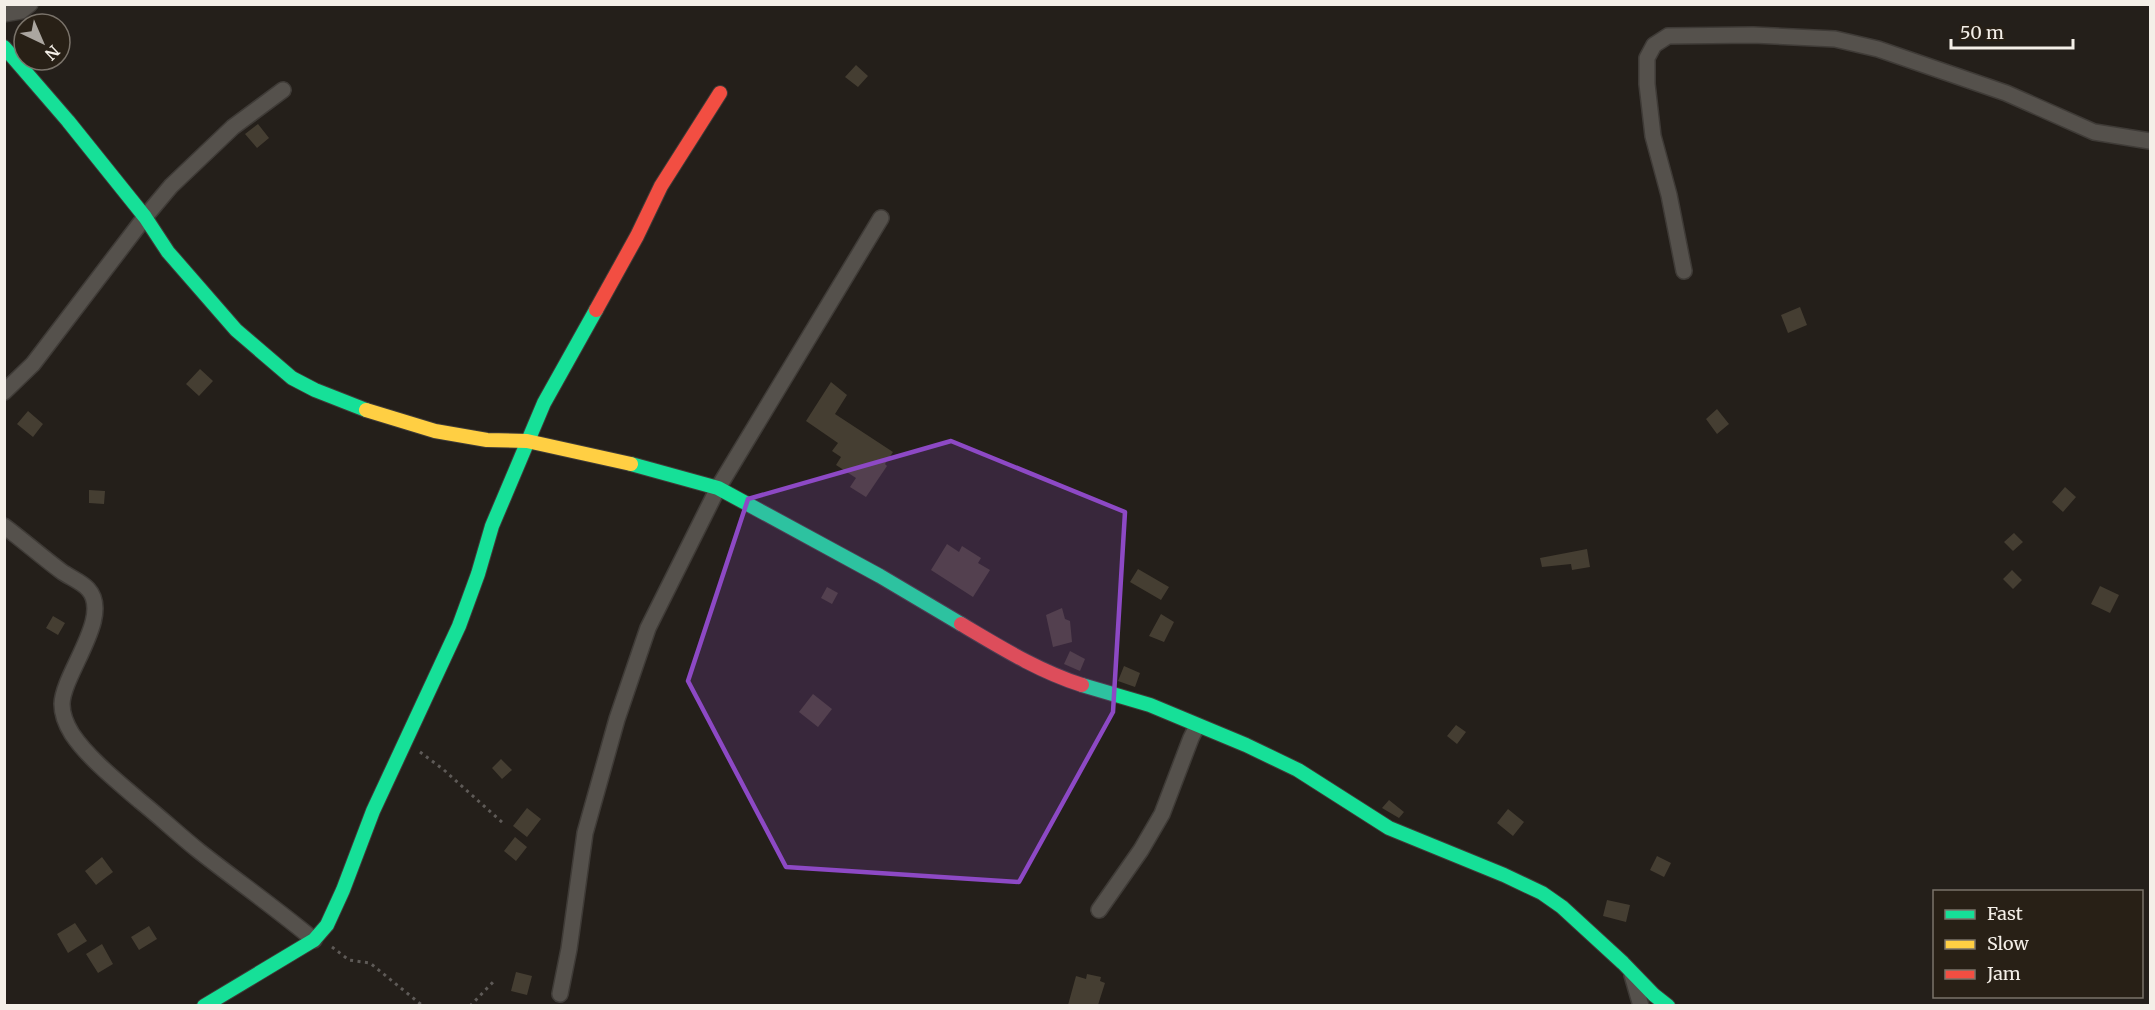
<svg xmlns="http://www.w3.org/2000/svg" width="2155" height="1010" font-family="Merriweather,serif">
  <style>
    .building { fill: #453e32 }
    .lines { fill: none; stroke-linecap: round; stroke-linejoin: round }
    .street-casing { stroke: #3f3b37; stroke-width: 18 }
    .fast-casing { stroke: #3f3b37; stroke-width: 16 }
    .slow-casing { stroke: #3f3b37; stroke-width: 16 }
    .jam-casing { stroke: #3f3b37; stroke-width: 16 }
    .path { stroke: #5e5a57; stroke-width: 3; stroke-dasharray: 3 4.5; stroke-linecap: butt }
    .street { stroke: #55514c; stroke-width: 15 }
    .fast { stroke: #16e098; stroke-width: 14 }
    .slow { stroke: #ffcf43; stroke-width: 14 }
    .jam { stroke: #f24e42; stroke-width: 14 }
    .marked { fill: #8d49c5; fill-opacity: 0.2; stroke: #8d49c5; stroke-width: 4.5; stroke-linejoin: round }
  </style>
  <rect width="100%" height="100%" fill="#241f1a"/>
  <path class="building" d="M856,65l12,11 -10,11 -13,-10z
    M258,124l11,14 -12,10 -12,-14z
    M1800,307l7,18 -19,8 -7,-18z
    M200,369l13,12 -14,15 -13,-12z
    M831,382l16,13 -12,19 58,38 -8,12 2,2 -21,31 -16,-10 6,-9 -20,-13 5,-8 -9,-6 6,-8 -32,-22z
    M1717,409l12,15 -12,10 -11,-15z
    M28,411l15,13 -10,13 -16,-13z
    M2065,487l11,10 -13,15 -11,-10z
    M89,490l16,1 -1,13 -15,-1z
    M2014,533l9,9 -10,9 -9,-9z
    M947,544l12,8 3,-6 19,12 -3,5 12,7 -17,27 -42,-27z
    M1587,549l3,18 -18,3 -1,-6 -29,3 -2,-9z
    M1138,569l31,18 -8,13 -31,-18z
    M2012,570l10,10 -9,9 -10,-10z
    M2100,586l19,9 -9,18 -19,-9z
    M827,587l11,6 -6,11 -11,-6z
    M1062,608l3,11 5,2 2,21 -19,5 -7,-32z
    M1161,614l13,8 -10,20 -15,-6z
    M53,616l12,7 -7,12 -12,-7z
    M1070,651l15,8 -5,12 -16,-7z
    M1124,666l16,7 -5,14 -17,-6z
    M813,694l19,15 -14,18 -19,-15z
    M1456,725l10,7 -9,12 -10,-8z
    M501,759l11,11 -10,9 -10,-11z
    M1389,800l15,12 -5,6 -17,-10z
    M527,808l14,11 -14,18 -14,-11z
    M1508,809l16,13 -11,14 -16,-13z
    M515,837l12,10 -11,14 -12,-10z
    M1657,856l14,7 -7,14 -14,-7z
    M102,857l11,15 -17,13 -11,-14z
    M1607,900l23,5 -4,17 -23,-6z
    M75,923l12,18 -19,12 -11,-19z
    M149,926l8,13 -18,11 -8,-13z
    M102,944l11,20 -15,9 -12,-19z
    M516,972l16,4 -5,19 -16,-4z
    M1087,974l14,3 -1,4 5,2 -7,22h-30l8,-29 10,3z"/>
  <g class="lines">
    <defs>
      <path id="street" d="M4,14l17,-3 9,-7
        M1684,271l-15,-76 -16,-59 -6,-52v-26l7,-13 14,-9 85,-1 82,4 43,10 128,44 88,39 56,9
        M4,392l29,-28 112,-147 26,-31 62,-59 50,-37
        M4,526c20,15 38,31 57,45 8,6 21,11 27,18 25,27 -25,84 -26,115 0,10 5,22 10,30 16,24 46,48 68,67 20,16 39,34 59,50 38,30 78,58 115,89
        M1099,910l42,-60 21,-36 29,-76 6,-12
        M1632,975l9,31
        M560,994l9,-45 16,-116 32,-114 31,-91 70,-140 163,-270"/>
      <path id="fast" d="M4,47l64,74 77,96 23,35 68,78 56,48 23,12 51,20
        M631,464l87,24 162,88 81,48
        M1082,685l68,20 96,40 52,25 91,58 115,47 38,18 20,14 61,56 31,32 14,11
        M204,1006l110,-66 13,-15 16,-35 30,-79 86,-185 19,-52 14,-48 52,-123 52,-93"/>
      <path id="slow" d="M366,410l69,21 52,9 40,1 104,23"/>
      <path id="jam" d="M596,310l41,-74 24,-50 59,-93
        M961,624c39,23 77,47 121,61"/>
    </defs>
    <use href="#street" class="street-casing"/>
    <use href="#fast" class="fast-casing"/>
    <use href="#slow" class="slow-casing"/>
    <use href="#jam" class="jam-casing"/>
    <path class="path" d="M420,752l24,18 60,54
      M332,947l17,13 21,3 53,43
      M470,1006l25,-26"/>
    <use href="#street" class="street"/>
    <use href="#fast" class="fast"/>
    <use href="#slow" class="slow"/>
    <use href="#jam" class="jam"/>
  </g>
  <path class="marked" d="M951,441l174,71 -12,200 -94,170 -233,-15 -98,-186 60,-182z"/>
  <rect width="2155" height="1010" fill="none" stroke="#f4efe8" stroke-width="12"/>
  <rect x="1933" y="890" width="210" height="108" fill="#282016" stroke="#7a736a" stroke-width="1.5"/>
  <rect x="1945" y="910" width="30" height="9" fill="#16e098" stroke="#7a736a" stroke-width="1.5"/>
  <text x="1987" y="920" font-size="18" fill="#f4efe8">Fast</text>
  <rect x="1945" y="940" width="30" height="9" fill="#ffcf43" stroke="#7a736a" stroke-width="1.5"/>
  <text x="1987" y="950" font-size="18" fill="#f4efe8">Slow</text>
  <rect x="1945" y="970" width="30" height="9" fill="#f24e42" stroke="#7a736a" stroke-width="1.5"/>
  <text x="1987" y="980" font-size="18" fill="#f4efe8">Jam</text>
  <g transform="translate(42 42) rotate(136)"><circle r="28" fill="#282016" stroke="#7a736a" stroke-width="1.5"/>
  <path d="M0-4.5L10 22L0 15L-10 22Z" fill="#aba6a0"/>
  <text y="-9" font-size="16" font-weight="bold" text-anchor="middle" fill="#f4efe8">N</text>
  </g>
  <path d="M1951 39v9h122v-9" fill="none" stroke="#f4efe8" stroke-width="3"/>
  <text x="1960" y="39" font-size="18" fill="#f4efe8" stroke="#282016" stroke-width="4.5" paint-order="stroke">50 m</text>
</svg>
